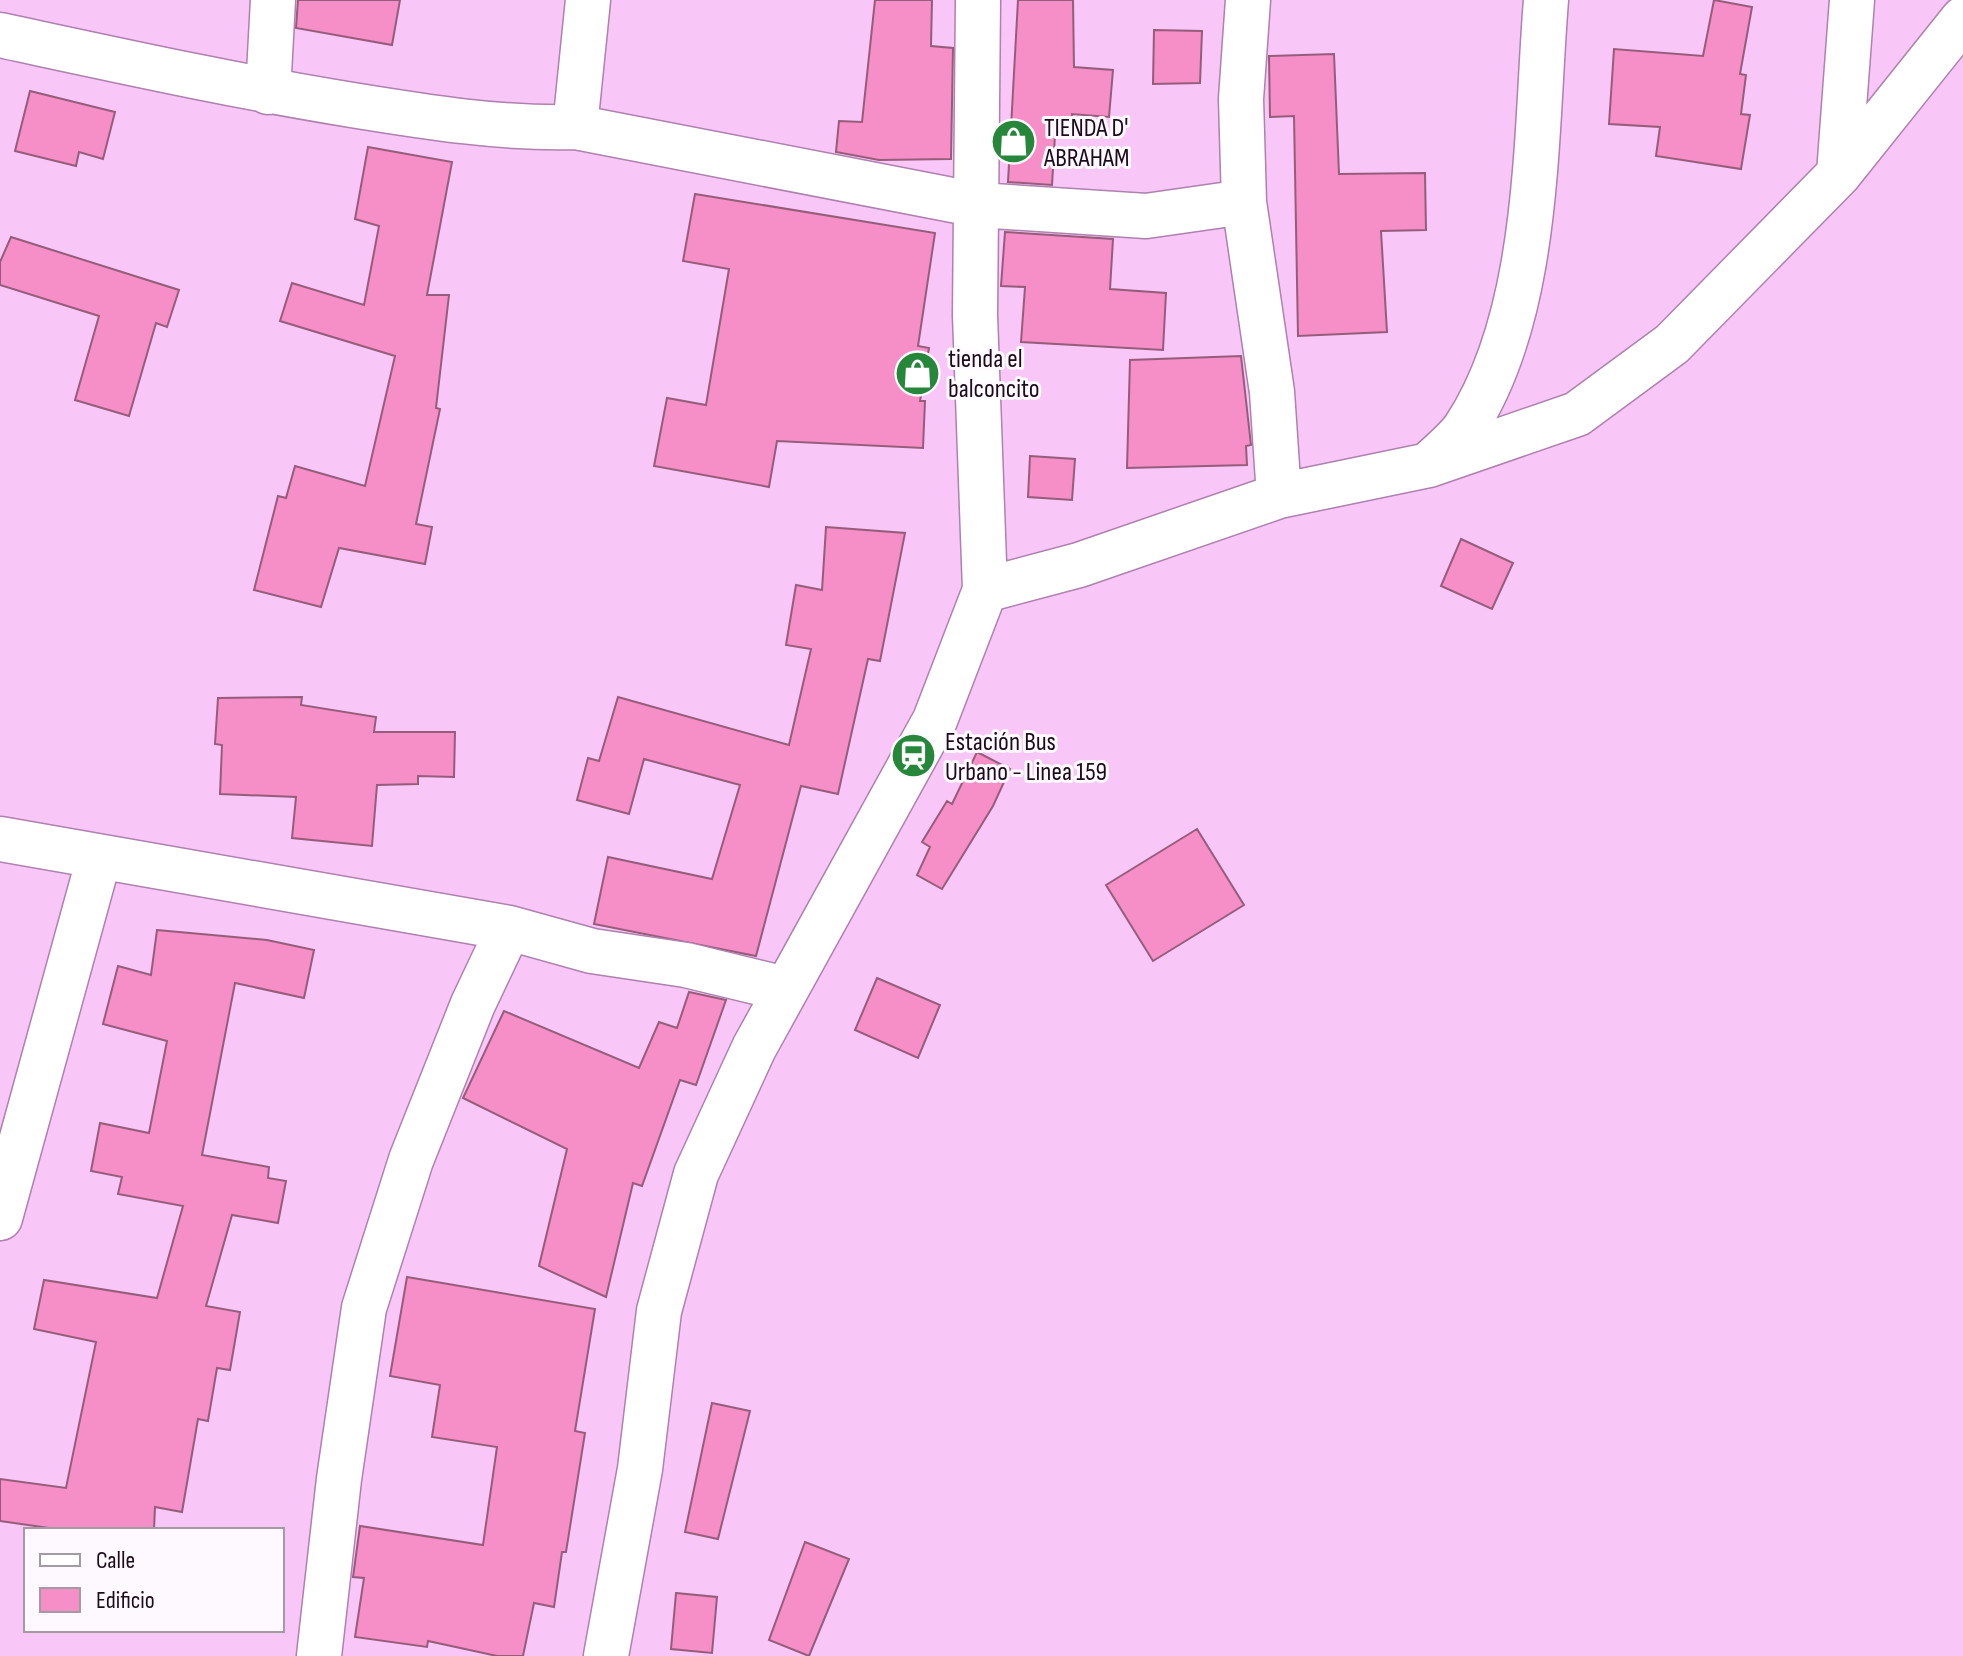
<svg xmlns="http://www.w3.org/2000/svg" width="1963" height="1656" font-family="'Sofia Sans Condensed',sans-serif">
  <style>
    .building { fill: #f68ec7; stroke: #955d7b; stroke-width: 2 }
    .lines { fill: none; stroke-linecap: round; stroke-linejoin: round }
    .minor-casing { stroke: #ae81ae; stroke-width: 47 }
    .minor { stroke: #fff; stroke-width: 44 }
    .labels { text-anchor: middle; stroke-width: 6; stroke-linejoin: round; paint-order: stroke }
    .poi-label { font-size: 26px; fill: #1b0b1c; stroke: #fef9fe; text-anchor: start }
  </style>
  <rect width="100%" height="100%" fill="#f8c7f7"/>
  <path class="building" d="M298,0h102l-8,45 -96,-17z
    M875,0h57l-1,46 22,2 -2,111 -72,1 -43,-8 3,-31 23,1z
    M1018,0h55l1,67 39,3 -4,47 -37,-3v6l-16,-1 -4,66 -44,-3z
    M1714,0l38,7 -12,67 6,1 -5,39 9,1 -9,54 -85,-13 4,-29 -51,-3 5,-75 89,7z
    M1154,30l48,1 -2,52 -47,1z
    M1334,54l5,120 86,-1 1,57 -45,1 6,101 -89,4 -4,-220 -24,1 -1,-61z
    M30,91l85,21 -12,47 -24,-7 -3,14 -61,-15z
    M368,147l84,15 -25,133h22l-13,113 4,1 -24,115 16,3 -7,37 -86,-16 -18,59 -67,-17 24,-94 8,2 9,-32 70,20 30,-130 -115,-35 12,-38 72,22 15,-79 -24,-7z
    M695,194l240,39 -17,113 11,2 -9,53h5l-2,47 -146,-7 -8,46 -115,-21 13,-68 39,7 23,-136 -46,-8z
    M1005,232l108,7 -3,50 56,4 -3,57 -142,-8 4,-55 -24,-1z
    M11,237l168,53 -12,37 -11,-4 -27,93 -54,-16 24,-84 -99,-31v-23z
    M1241,356l10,89 -5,1 1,19 -120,3 3,-108z
    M1030,456l45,3 -3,41 -44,-3z
    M826,527l79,6 -25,128 -12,-2 -30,135 -37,-8 -45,170 -162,-32 14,-67 104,22 28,-94 -96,-26 -15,55 -52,-14 11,-42 11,3 19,-64 171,48 22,-96 -25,-4 10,-60 26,5z
    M1461,539l52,24 -21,46 -51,-23z
    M302,697l-1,8 75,12 -2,15h81l-1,45 -36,-1v8l-41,1 -5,61 -80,-8 4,-41 -76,-3 2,-49 -7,-1 3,-46z
    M977,752l33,17 -17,37 -51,83 -25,-14 13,-28 -8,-5 25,-41 5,3z
    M1197,829l47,76 -91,56 -47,-76z
    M157,930l110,10 47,10 -10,48 -69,-15 -33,172 67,12 -1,11 18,3 -8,42 -46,-8 -26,91 34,6 -10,58 -13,-2 -9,53 -10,-2 -16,93 -27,-5 -1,23h-91l-63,-9v-42l66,9 30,-146 -62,-13 10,-49 113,18 26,-92 -65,-12 4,-17 -31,-6 9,-48 49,10 18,-92 -64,-17 15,-58 33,9z
    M877,978l63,27 -22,53 -63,-28z
    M689,992l37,8 -30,85 -16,-5 -38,106 -9,-3 -27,114 -67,-31 28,-117 -104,-51 41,-87 135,57 20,-46 18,6z
    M407,1277l188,32 -20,122 10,2 -19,119h-4l-8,55 -20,-4 -11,53h-26l-69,-15 -1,6 -72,-10 9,-59 -11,-1 7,-51 123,19 14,-98 -65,-10 8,-52 -50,-9z
    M712,1403l38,8 -32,128 -33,-7z
    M805,1542l44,17 -40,97 -40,-16z
    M676,1593l41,4 -5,56 -41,-4z"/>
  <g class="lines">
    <defs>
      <path id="minor" d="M1248,0l-7,99 3,103 28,190 7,104
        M0,35c117,25 234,51 352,70 74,12 148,24 223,22l403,78 168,11 98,-14
        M268,92l5,-92
        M575,127l13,-127
        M1839,174l13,-174
        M1430,463c12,-11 26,-22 35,-35 76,-116 70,-293 81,-428
        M985,590l94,-25 200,-69 150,-31 148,-51 95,-70 167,-170 124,-155
        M0,839l509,89
        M0,1218l99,-360
        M319,1656l20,-177 25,-171 47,-148 62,-156 36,-76 83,23 94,14 99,24
        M606,1656l34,-187 19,-158 37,-137 58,-126 181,-328 50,-130 -10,-275 3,-315"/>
    </defs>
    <use href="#minor" class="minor-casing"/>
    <use href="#minor" class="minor"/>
  </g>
  <defs>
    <symbol id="shop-disc" viewBox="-11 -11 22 22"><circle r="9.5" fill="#26873a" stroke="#fef9fe"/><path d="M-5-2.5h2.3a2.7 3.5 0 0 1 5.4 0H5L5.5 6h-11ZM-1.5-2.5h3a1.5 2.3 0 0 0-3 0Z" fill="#fff"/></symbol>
    <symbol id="station-disc" viewBox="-11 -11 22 22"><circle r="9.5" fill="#26873a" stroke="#fef9fe"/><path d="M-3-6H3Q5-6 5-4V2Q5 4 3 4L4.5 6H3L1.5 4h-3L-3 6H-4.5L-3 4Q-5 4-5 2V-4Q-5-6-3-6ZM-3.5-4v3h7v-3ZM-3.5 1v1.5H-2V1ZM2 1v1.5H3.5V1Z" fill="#fff"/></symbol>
  </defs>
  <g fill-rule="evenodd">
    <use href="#shop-disc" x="988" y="116" width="51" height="51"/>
    <use href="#shop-disc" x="892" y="348" width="51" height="51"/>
    <use href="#station-disc" x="888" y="730" width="51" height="51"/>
  </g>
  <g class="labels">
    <g class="poi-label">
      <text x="1044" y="136">TIENDA D'<tspan x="1044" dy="30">ABRAHAM</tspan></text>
      <text x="948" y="367">tienda el<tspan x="948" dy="30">balconcito</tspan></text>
      <text x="945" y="750">Estación Bus<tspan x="945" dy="30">Urbano - Linea 159</tspan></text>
    </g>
  </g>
  <rect x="24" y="1528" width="260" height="104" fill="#fef9fe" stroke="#a39aa4" stroke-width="2"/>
  <rect x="40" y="1554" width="40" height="12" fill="#ffffff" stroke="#a39aa4" stroke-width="2"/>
  <text x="96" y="1568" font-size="24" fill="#1b0b1c">Calle</text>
  <rect x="40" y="1588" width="40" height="24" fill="#f68ec7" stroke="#a39aa4" stroke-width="2"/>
  <text x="96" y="1608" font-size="24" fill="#1b0b1c">Edificio</text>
</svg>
